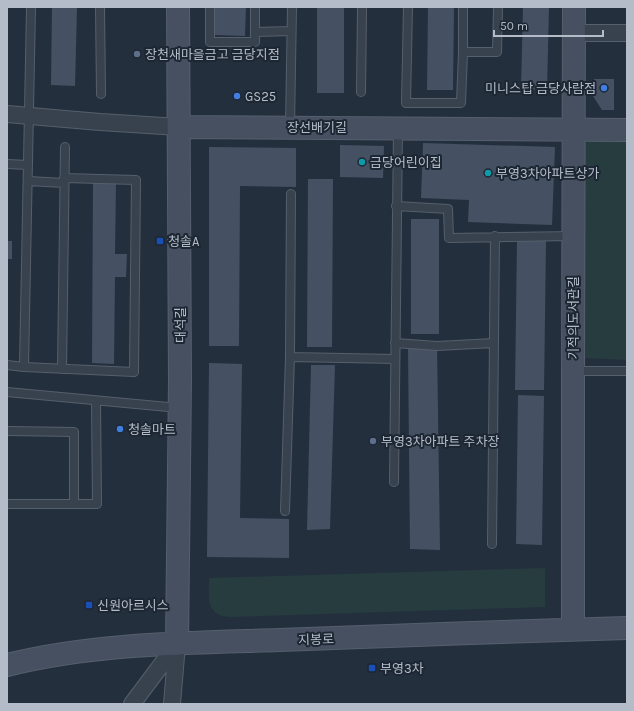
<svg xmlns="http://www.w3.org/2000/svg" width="634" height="711" font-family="Karla,'Noto Sans KR',sans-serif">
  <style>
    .green { fill: #263c3f }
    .building { fill: #455162 }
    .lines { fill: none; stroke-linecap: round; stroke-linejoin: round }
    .lane-casing { stroke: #565f6c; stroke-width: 10 }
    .street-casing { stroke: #565f6c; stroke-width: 18 }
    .secondary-casing { stroke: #565f6c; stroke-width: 24 }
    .lane { stroke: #38414e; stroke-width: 8 }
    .street { stroke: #38414e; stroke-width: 16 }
    .secondary { stroke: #465061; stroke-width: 22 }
    .service-dot { fill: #5c6f8a; stroke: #1d2633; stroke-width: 1.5 }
    .shop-dot { fill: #3f7fe0; stroke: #1d2633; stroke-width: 1.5 }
    .culture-dot { fill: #0f9aa8; stroke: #1d2633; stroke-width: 1.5 }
    .transit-dot { fill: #1a4fb4; stroke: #1d2633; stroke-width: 1.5 }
    .labels { text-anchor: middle; stroke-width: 4; stroke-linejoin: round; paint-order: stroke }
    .poi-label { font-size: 13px; fill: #b4bcc9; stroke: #1d2633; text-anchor: start }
    .street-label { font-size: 13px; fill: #b4bcc9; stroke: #1d2633 }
  </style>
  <rect width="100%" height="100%" fill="#242f3e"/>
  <path class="green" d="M596,139h31v221l-43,-2 -1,-213 6,-4z
    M545,568v39l-316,10c-24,-2 -20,-20 -20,-39z"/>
  <path class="building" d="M52,7h25l-2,79 -24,-1z
    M214,7h32l-1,29 -31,-1z
    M317,7h27v86h-27z
    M428,7h26l-1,83h-26z
    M523,7h26l-2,83 -26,-1z
    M594,79h20v31h-12l-9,-14z
    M423,143l132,4 -3,78 -84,-3 1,-22 -48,-2z
    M340,145l44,1 -1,32 -43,-1z
    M209,147l87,1v39l-56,-1 -1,160h-30z
    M308,179h25l-1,168h-25z
    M93,183h23l-1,71h12l-1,23h-11l-1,87 -22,-1z
    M411,219h28v115h-28z
    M7,241h5v18h-5z
    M517,241h29l-2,149h-29z
    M437,346l3,204 -30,-1 -2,-202z
    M209,363l33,1 -2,154 49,1v39l-82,-1z
    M311,365h24l-5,164 -23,1z
    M518,395l26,1 -2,149 -26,-1z"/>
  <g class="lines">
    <defs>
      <path id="lane" d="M100,7l1,87
        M210,7v35h45v-35
        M408,7l-2,96h55l2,-51h34l1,-45
        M255,32l36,-1
        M463,52v-45
        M361,92l1,-85
        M290,126l2,-119
        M7,164l21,1
        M28,181l36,2
        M396,206l52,3 1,29 123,-2
        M395,343l42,3 57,-3
        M290,357l105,2
        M7,365l17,2 7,-360
        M24,367l110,5 2,-192 -72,-2
        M62,369l3,-222
        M573,371h54
        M7,392l172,16
        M7,431l67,1v72
        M394,482l4,-353
        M7,504h90l-1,-103
        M285,511l5,-154 1,-163
        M492,544l3,-308"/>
      <path id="street" d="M574,33h53
        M7,114l93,8 79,5
        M132,704l45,-60
        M172,704l5,-60"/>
      <path id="secondary" d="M179,127l448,3
        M573,629v-258l1,-364
        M177,644l3,-264 -2,-373
        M7,665c89,-22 182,-22 273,-25 116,-4 231,-9 347,-12"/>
    </defs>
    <use href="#lane" class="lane-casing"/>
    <use href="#street" class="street-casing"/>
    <use href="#secondary" class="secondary-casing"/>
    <use href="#lane" class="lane"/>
    <use href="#street" class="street"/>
    <use href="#secondary" class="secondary"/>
  </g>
  <g class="service-dot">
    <circle cx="137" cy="54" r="4"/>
    <circle cx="373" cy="441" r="4"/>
  </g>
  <g class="shop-dot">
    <circle cx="604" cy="88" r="4"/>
    <circle cx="237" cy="96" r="4"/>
    <circle cx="120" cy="429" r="4"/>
  </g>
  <g class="culture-dot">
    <circle cx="362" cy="162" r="4"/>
    <circle cx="488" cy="173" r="4"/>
  </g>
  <g class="transit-dot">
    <rect x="156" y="237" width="8" height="8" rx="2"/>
    <rect x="85" y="601" width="8" height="8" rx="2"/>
    <rect x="368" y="664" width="8" height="8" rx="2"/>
  </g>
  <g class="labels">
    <g class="poi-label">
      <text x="145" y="59">장천새마을금고 금당지점</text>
      <text x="596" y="93" text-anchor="end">미니스탑 금당사람점</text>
      <text x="245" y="101">GS25</text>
      <text x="370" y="167">금당어린이집</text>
      <text x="496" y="178">부영3차아파트상가</text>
      <text x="168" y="246">청솔A</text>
      <text x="128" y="434">청솔마트</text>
      <text x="381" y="446">부영3차아파트 주차장</text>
      <text x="97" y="610">신원아르시스</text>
      <text x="380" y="673">부영3차</text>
    </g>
    <g class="street-label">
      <text x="317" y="132">장선배기길</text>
      <text transform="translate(573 318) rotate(-90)" y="5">기적의도서관길</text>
      <text transform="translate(180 325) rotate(-90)" y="5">대석길</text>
      <text transform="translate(316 639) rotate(-2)" y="5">지봉로</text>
    </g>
  </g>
  <rect width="634" height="711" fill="none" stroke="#b4bcc9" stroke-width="16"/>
  <path d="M494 30v6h109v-6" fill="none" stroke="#b4bcc9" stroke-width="2"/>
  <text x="500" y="30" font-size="12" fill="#b4bcc9" stroke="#1d2633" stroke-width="3" paint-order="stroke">50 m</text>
</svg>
